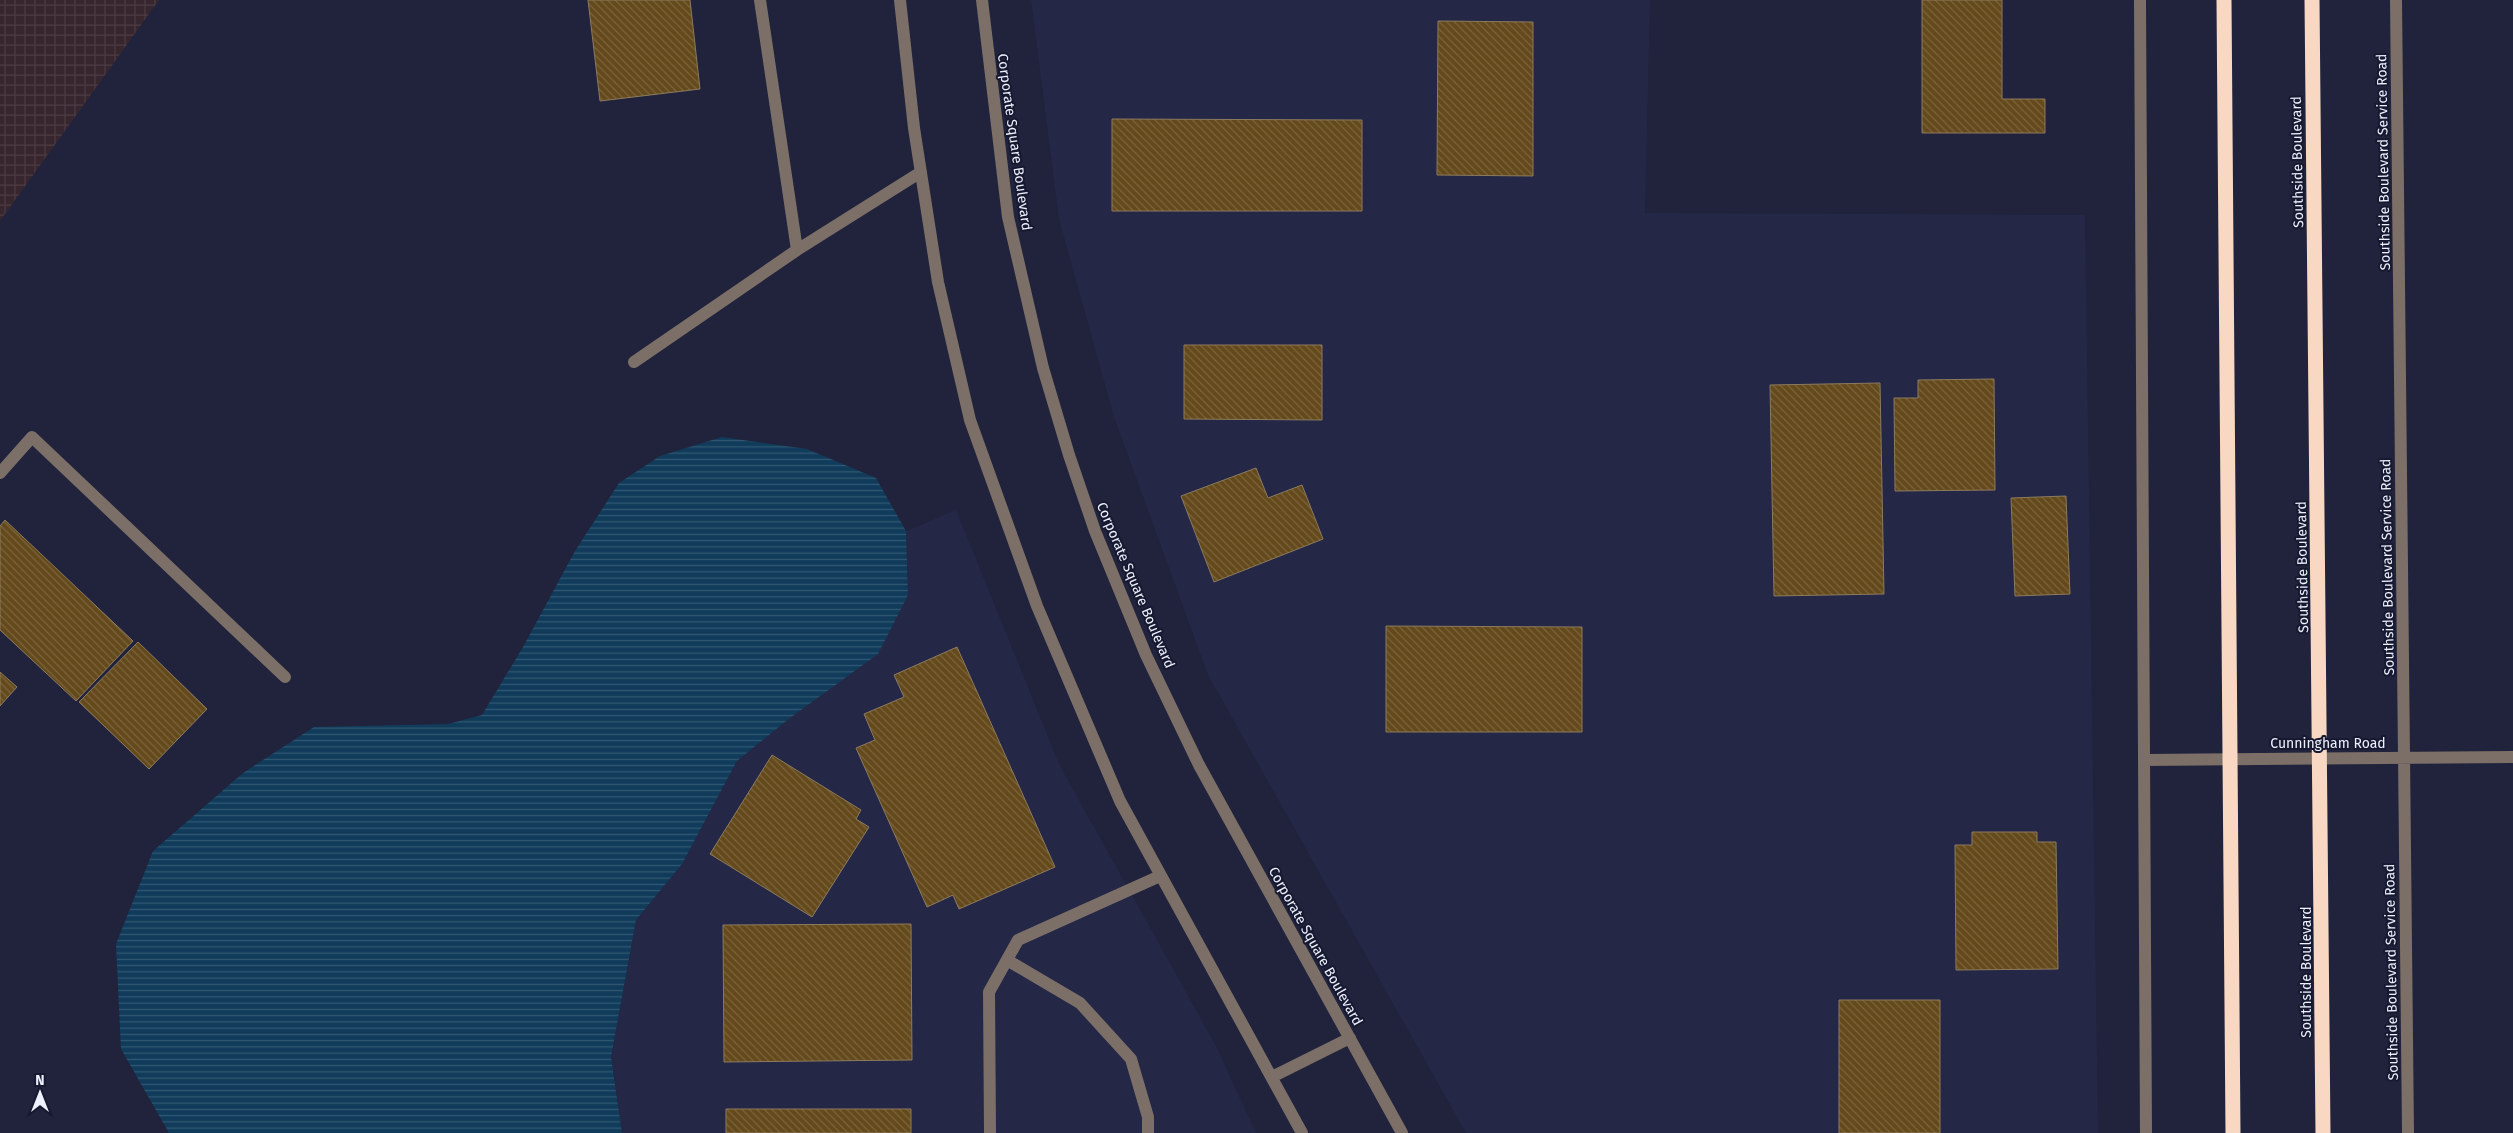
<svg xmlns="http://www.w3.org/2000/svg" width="2513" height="1133" font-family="'Fira Sans',sans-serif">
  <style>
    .built { fill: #242746 }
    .industrial { fill: url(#industrial-grid) }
    .water { fill: url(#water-rules) }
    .building { fill: url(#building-back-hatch); stroke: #8d7b5f }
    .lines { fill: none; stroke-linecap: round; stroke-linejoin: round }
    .minor { stroke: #7c6f67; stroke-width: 12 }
    .highway { stroke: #f9d8c3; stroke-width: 15 }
    .labels { text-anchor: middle; stroke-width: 4; stroke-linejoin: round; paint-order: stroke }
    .street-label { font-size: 14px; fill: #edf0fd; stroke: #171931 }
  </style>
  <defs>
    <pattern id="industrial-grid" width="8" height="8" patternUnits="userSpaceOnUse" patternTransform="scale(1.25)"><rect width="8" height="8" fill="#38262e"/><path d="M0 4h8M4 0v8" fill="none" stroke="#4b3b43"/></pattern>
    <pattern id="water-rules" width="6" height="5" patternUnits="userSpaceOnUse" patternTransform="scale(1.25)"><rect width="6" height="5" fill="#103b5a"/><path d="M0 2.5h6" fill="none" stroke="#335873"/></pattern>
    <pattern id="building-back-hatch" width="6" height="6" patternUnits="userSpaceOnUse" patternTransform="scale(1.25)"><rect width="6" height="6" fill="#64491b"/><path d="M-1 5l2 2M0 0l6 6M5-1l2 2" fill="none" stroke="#7a643d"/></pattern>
  </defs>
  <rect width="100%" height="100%" fill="#20233b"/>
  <path class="built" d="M1031,0h619l-5,213 440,2 13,918h-632l-258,-458 -94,-258 -55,-198z
    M956,510l104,256 156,280 40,87h-634l-11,-76 25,-137 46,-56 55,-103 53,-43 118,-123 -2,-64z"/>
  <path class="industrial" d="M0,0h159l-159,221z"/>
  <path class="water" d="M722,437l85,12 69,29 30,53 2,64 -30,59 -88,64 -53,43 -55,103 -46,56 -25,137 11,76h-453l-48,-84 -5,-105 37,-93 90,-78 71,-46 134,-3 34,-9 41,-68 52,-96 44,-68 41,-27z"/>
  <path class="building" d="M588,0h102l10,89 -100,12z
    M1922,0h80v99h43v34h-123z
    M1438,21l95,1v154l-96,-1z
    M1112,119l250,1v91h-250z
    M1184,345h138v75l-138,-1z
    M1994,379l1,111 -100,1 -1,-93h24v-18z
    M1880,383l4,211 -110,2 -4,-211z
    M1256,468l12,30 34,-13 21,54 -109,43 -33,-86z
    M2066,496l4,98 -55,2 -4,-98z
    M5,520l128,121 -57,60 -76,-71v-104z
    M1386,626l196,1v105h-196z
    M138,642l69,67 -58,60 -70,-67z
    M957,647l98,220 -96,42 -6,-14 -26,12 -71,-159 19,-8 -11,-26 40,-17 -10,-22z
    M0,672l17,15 -17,19z
    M772,755l89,55 -5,9 13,8 -57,90 -102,-63z
    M1972,832h65v10h19l2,127 -102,1 -1,-125h17z
    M911,924l1,136 -188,2 -1,-137z
    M1839,1000h101v133h-101z
    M726,1109h185v24h-185z"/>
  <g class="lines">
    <path class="minor" d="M900,0l14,128 24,154 32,138 67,186 83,195 182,332
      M982,0l26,217 35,151 26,87 26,76 51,124 53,110 203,368
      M2140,0l6,1133
      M2396,0l12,1133
      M797,250l124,-78
      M634,362l163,-112 -37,-250
      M0,473l32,-36 253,240
      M2144,760l369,-3
      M1007,960l73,43 51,56 17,58v16
      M1272,1077l78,-39
      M990,1133l-1,-141 29,-52 142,-64"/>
    <path class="highway" d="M2224,0l9,1133
      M2312,0l11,1133"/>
  </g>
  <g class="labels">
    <g class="street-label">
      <text transform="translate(1015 142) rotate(82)" y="5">Corporate Square Boulevard</text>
      <text transform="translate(2297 162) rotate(-91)" y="5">Southside Boulevard</text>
      <text transform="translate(2383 162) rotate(-91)" y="5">Southside Boulevard Service Road</text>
      <text transform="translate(2302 567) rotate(-91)" y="5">Southside Boulevard</text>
      <text transform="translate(2387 567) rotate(-91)" y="5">Southside Boulevard Service Road</text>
      <text transform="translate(1136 585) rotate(67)" y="5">Corporate Square Boulevard</text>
      <text x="2328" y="748">Cunningham Road</text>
      <text transform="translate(1316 946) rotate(61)" y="5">Corporate Square Boulevard</text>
      <text transform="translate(2306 972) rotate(-90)" y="5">Southside Boulevard</text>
      <text transform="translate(2391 972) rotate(-91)" y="5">Southside Boulevard Service Road</text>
    </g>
  </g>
  <g transform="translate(40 1093)" stroke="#171931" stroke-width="4" paint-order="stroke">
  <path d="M0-4L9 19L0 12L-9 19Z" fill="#edf0fd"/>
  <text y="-8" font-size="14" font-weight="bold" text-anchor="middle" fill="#edf0fd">N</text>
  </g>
</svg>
